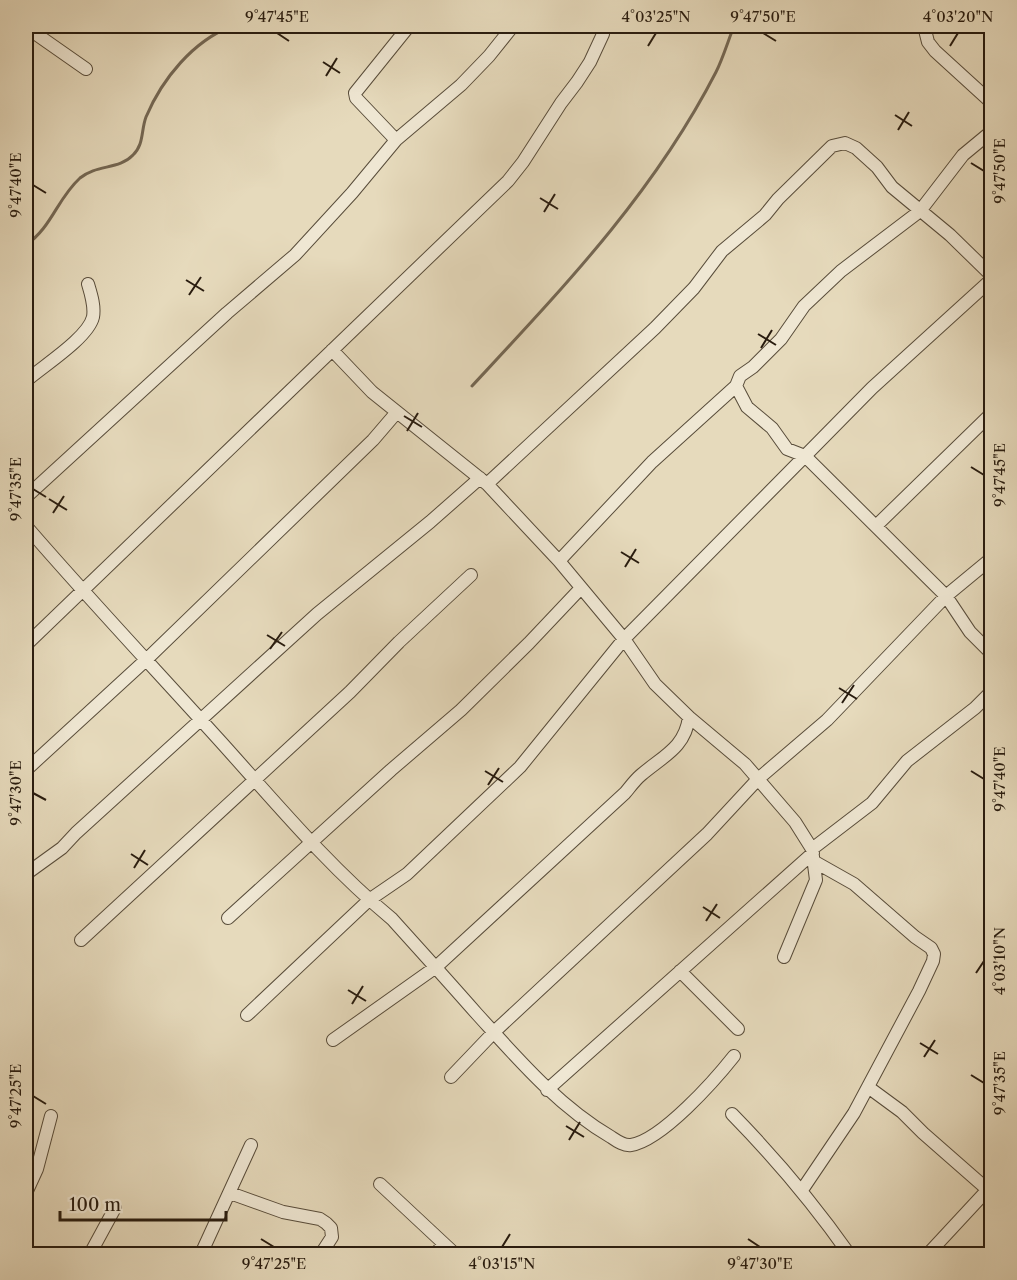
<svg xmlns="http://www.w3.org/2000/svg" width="1017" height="1280" font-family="'Libre Caslon Text',serif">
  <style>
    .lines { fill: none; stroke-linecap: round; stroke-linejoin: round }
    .stream { stroke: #746753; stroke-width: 3 }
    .street-casing { stroke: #584c3a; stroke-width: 14 }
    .street { stroke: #efe7d3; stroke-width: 12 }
    .ticks { fill: none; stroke: #291c0f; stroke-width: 2 }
    .neatline { fill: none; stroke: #291c0f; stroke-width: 2 }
    .ticks-label { font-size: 15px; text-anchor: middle; fill: #291c0f }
  </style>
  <rect width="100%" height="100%" fill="#e6dabc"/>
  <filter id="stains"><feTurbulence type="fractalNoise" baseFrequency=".00333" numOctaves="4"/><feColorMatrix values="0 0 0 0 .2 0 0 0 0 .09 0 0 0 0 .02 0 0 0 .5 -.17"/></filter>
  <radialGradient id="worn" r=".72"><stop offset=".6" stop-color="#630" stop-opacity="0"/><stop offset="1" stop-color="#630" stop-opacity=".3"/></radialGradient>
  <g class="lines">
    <path class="stream" d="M26,245c26,-18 31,-46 54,-67 17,-14 39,-8 53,-23 11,-10 8,-25 13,-38 16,-38 47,-76 86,-91
      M472,386c91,-98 182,-193 244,-314 7,-14 12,-31 18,-46"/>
    <defs>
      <path id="street" d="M924,26l4,16 7,9 57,52
        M26,27l60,42
        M396,140l-40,-42 -1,-5 54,-67
        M332,350l40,42 115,92 72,77 65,78 31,45 34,33 56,47 50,58 17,27 4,31 -32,77
        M26,381c17,-15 62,-43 67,-64 2,-11 -2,-23 -5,-33
        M736,386l4,-10 13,-9 28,-28 23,-33 37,-35 79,-60 43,-56 29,-24
        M487,484l168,-156 39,-40 28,-37 43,-36 13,-16 54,-53 13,-3 11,5 21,19 15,20 58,48 42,41
        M26,497l201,-184 68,-58 57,-62 44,-53 65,-55 28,-29 24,-30
        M877,525l115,-112
        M26,526c63,73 130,144 195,216 54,60 108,125 171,177 28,31 57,63 85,95 41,45 81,92 134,123 6,4 13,9 20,8 31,-5 84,-65 103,-89
        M559,561l93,-99 84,-76 11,21 25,21 15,21 18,7 67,-68 120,-109
        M26,645l482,-464 15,-19 38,-59 16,-21 13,-20 13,-28
        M26,770l121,-111 226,-219 24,-28
        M812,849l60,-46 35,-42 68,-53 17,-17
        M26,874l36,-26 14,-15 241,-219 113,-92 50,-44
        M228,918l163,-148 70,-60 68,-67 52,-55
        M81,940l269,-248 49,-50 72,-67
        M680,971l58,58
        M247,1015l122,-115 38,-26 113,-107 104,-128 181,-183 141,140 46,-38
        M333,1040l103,-73 189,-174c5,-6 10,-13 16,-18 22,-19 44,-27 48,-58
        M451,1077l43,-45 213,-198 51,-55 69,-59 119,-124 24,36 22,22
        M868,1087l34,25 21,21 65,57
        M547,1090l266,-237
        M732,1114c43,44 82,90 117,140
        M380,1184l75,70
        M802,1190l52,-77 65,-122 14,-30 1,-7 -3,-6 -16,-11 -61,-53 -39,-22
        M26,1193l11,-24 14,-53
        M230,1193l53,19 37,7 6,4 5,5 1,9 -11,17
        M90,1254l25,-46
        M201,1254l50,-109
        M436,1254l7,-10
        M928,1254l64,-69"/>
    </defs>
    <use href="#street" class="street-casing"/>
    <use href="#street" class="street"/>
  </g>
  <path class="ticks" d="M277,33l12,8M763,33l13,8M648,46l8,-13M950,46l8,-13M323,62l17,11M326,76l11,-18M895,115l17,11M898,130l11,-18M971,163l13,8M33,185l13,8M540,198l18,11M544,212l11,-18M186,280l18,11M189,295l12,-18M758,334l18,11M761,348l11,-18M404,416l18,11M407,431l11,-18M971,467l13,8M33,489l13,8M49,499l18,11M53,513l11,-17M621,552l18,11M625,567l11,-18M267,635l18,11M270,649l12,-17M839,688l18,11M842,703l12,-18M485,771l18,11M971,771l13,8M488,785l11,-17M33,793l13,7M131,854l17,11M134,868l11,-18M703,907l17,11M706,921l11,-17M976,973l8,-12M348,990l18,11M352,1004l11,-18M920,1043l18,11M924,1057l11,-17M971,1075l13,8M33,1096l13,8M566,1126l18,11M569,1140l11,-18M261,1239l13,8M748,1239l12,8M502,1247l8,-13"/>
  <rect width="1017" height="1280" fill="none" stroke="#e6dabc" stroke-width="66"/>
  <path d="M60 1211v9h166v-9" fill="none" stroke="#291c0f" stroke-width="3"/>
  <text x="69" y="1211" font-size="18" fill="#291c0f" stroke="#efe7d3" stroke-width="4.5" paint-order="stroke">100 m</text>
  <rect x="33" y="33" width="951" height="1214" class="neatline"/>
  <g class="ticks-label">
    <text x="277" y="22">9°47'45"E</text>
    <text x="656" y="22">4°03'25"N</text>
    <text x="763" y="22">9°47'50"E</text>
    <text x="958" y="22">4°03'20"N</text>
    <text transform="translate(1000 171) rotate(-90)" y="5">9°47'50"E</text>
    <text transform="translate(16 185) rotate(-90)" y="5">9°47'40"E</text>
    <text transform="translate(1000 475) rotate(-90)" y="5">9°47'45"E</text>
    <text transform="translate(16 489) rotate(-90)" y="5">9°47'35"E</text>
    <text transform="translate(1000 779) rotate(-90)" y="5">9°47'40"E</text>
    <text transform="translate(16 793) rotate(-90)" y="5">9°47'30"E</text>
    <text transform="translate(1000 961) rotate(-90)" y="5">4°03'10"N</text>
    <text transform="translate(1000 1083) rotate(-90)" y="5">9°47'35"E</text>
    <text transform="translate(16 1096) rotate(-90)" y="5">9°47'25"E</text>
    <text x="274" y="1269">9°47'25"E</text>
    <text x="502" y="1269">4°03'15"N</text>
    <text x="760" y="1269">9°47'30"E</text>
  </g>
  <rect width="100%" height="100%" filter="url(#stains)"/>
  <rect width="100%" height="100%" fill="url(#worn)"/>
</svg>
